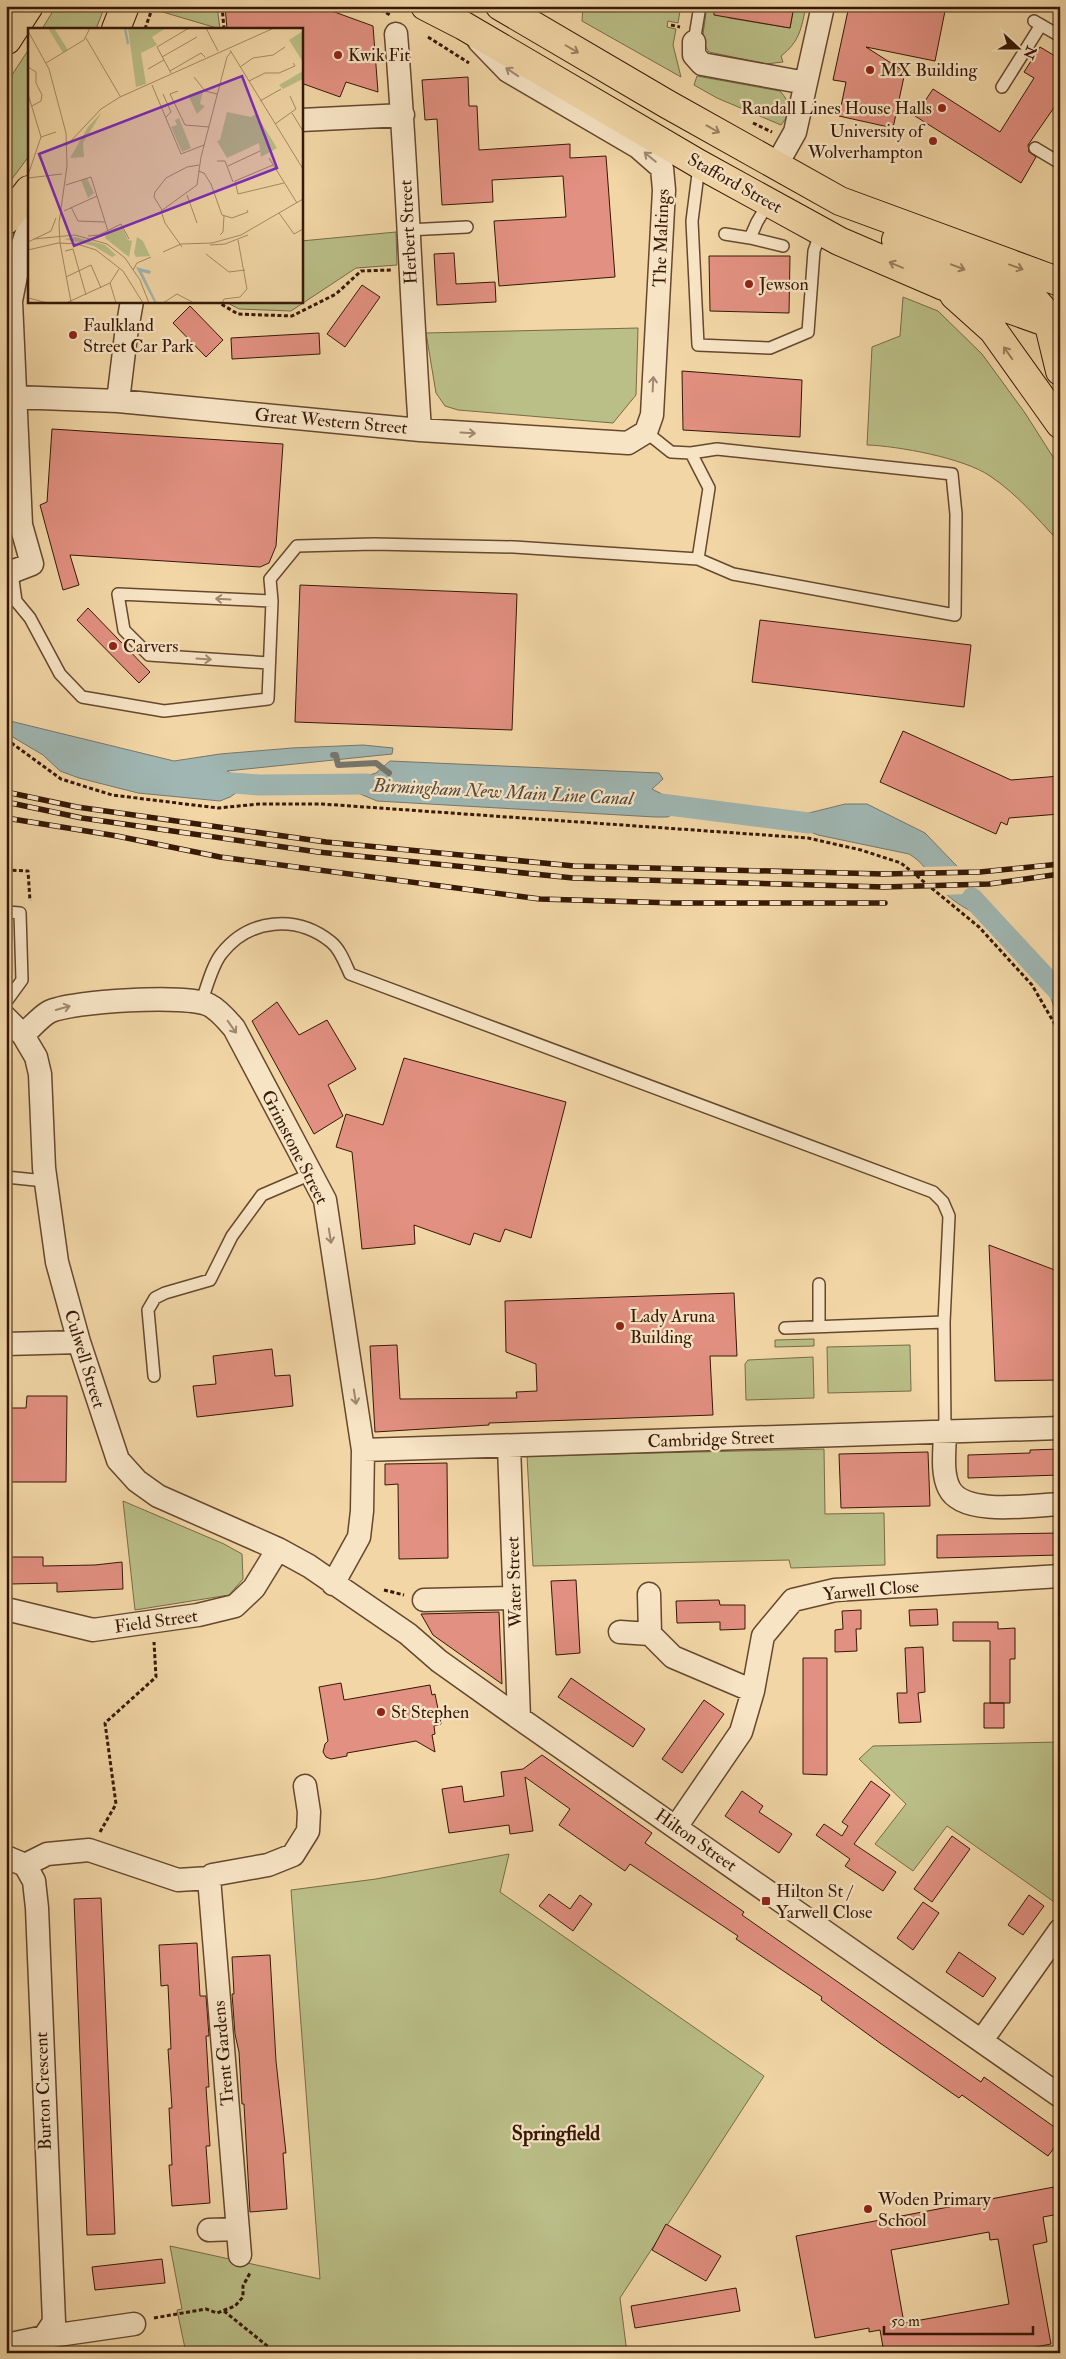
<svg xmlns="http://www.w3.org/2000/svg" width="1066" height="2359" font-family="'IM FELL Double Pica',serif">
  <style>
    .green { fill: #babe87; stroke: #786b46 }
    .water { fill: #9fb6b2; stroke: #75776d }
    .pier { fill: #f2d6a6 }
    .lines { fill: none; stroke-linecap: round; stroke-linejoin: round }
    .stream { stroke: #75776d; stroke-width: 6 }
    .canal { stroke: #9fb6b2; stroke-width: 21 }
    .building { fill: #e29081; stroke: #361805; fill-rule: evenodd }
    .lane-casing { stroke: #65482d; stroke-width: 14 }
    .street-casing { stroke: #65482d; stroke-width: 25 }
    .highway-casing { stroke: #361805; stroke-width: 30 }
    .path { stroke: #361805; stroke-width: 3; stroke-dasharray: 4 2.5; stroke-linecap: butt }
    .lane { stroke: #f7e4c5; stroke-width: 11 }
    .street { stroke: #f7e4c5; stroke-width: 22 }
    .highway { stroke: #f2d6a6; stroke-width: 28 }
    .rail-casing { stroke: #361805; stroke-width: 5.5 }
    .rail { stroke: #f7e4c5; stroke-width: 4; stroke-dasharray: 11; stroke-linecap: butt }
    .oneway { stroke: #9d805e }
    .oneway2 { stroke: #a0886f }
    .poi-dot { fill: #8f2418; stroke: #f7e4c5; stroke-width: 2 }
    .labels { text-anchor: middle; stroke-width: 4.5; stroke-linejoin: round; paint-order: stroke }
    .poi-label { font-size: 18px; fill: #361805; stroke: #f7e4c5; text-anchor: start }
    .street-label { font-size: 18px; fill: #361805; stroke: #f7e4c5 }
    .water-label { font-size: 19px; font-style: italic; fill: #564739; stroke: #f7e4c5 }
    .quarter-label { font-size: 20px; font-weight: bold; fill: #361805; stroke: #f7e4c5 }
    .inset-river { fill: none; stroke: #9fb6b2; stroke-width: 2.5 }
    .inset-road { fill: none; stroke: #a78a66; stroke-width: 1 }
    .view { fill: #7b2cbf; fill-opacity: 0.15; stroke: #7b2cbf; stroke-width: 2.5 }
    .inset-edge { fill: none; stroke: #361805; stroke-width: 2.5 }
  </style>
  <rect width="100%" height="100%" fill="#f2d6a6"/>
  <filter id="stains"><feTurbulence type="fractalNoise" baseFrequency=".004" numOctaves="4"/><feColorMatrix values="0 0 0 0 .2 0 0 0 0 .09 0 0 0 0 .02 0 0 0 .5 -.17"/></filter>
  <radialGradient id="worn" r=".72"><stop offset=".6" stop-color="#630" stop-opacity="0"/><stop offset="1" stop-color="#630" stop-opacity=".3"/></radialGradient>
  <path class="green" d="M56,6h49l-9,23h-54z
    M159,6h58l3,23 -64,-19z
    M583,6h84v3l13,2 -2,12 -10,-2 -1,6 9,2 -3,16 8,32 -99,-56z
    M707,6h23l-1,12 61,10 4,-22h12c-5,23 -6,35 -25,50l2,6 -17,2 -57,-12 -7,-11z
    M29,49v107l-23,31v-103z
    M697,76l83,15c11,12 11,22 1,34l-64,-27 -23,-13z
    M396,232l1,33 -41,3 -65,43 -52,-2 -15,-8h77v-60z
    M903,297l35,14 44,43 43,59 35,55v75c-22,-24 -43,-49 -70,-67 -26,-18 -92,-30 -123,-31l5,-98 28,-11z
    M638,328l-2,67 -23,28 -155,-13 -13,-4 -9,-13 -10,-60z
    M814,1339v7l-39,1v-7z
    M910,1345l1,46 -83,2 -1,-46z
    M813,1357l1,41 -68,2 -1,-36 3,-4z
    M824,1449l1,65 59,-1 1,52 -94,3 -2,-8 -256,6 -6,-110z
    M123,1501l101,43 18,10 1,25 -14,16 -94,15z
    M1060,1742v164l-113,-80 -34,45 -38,-27 31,-40 -47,-45 14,-13z
    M509,1854l-9,38 264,184 -144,222 7,55h-441l-9,-43 5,-1 -12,-63 150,33 -29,-389 85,-11z"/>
  <path class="water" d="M6,720l168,41 46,-7 72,-6 71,-3 30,3 -1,6 -165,17 22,13 -19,13 -10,4 -82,-8 -59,-15 -19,-7 -17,-16 -37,-22z
    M390,761l269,12 4,6 -11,10 37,19 -22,9h-12l-278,-16 -38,-16 37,-12z
    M845,804h22l58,29 54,56 13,31c-20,-7 -37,-16 -52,-32 -9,-12 -18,-27 -31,-34l-91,-19 -37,-15z
    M1050,983l10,3v30c-8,-11 -11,-20 -10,-33z"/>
  <path class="pier" d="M961,866l23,27 -39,2 -25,-28z"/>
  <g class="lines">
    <path class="stream" d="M333,755h3l2,10 38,-2 13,10"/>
    <path class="canal" d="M220,782l39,3 108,-1
      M661,804l148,19
      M972,898l88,95"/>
  </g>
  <path class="building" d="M225,6h93l55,20 5,66 -32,-10 -6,15 -39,-14v-54h-74z
    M714,6h80l-4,22 -76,-13z
    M849,6h97l-11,55 -69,-14 39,25 -12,56 -54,-12 7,-34 -13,-2z
    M1040,47l20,12v40l-32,46 1,7 7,5 -15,26 -106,-67 18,-27 67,43 34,-54 -10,-6z
    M468,77l1,29h8l2,44 91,-6v14l36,-2 9,121 -116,9 -5,-65 72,-4 -3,-41 -71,4 1,22 -51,3 -5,-86 -12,1 -3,-40z
    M454,253l2,31 39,-2 1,20 -59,3 -3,-51z
    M709,256h81l-1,57 -79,-2z
    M362,285l18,12 -35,50 -18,-13z
    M190,306l33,34 -17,17 -33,-34z
    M319,333l1,21 -88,5 -1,-21z
    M682,371l120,9 -2,57 -117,-7z
    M52,429l231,15 -7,102 -7,17 -9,4 -190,-12 9,30 -16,5 -23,-85 7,-3z
    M300,585l217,9 -5,136 -217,-8z
    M88,608l62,64 -11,11 -62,-63z
    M760,620l211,25 -7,62 -212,-25z
    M903,731l108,49 49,-4v38l-51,4 -2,7 -6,-3 -5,12 -116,-52z
    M277,1002l22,33 28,-15 29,49 -28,16 15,31 -29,18 -62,-113z
    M404,1058l162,44 -35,136 -26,-9 -5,13 -26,-9 -4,12 -56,-20 1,19 -53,5 -10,-97 -16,-5 10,-33 37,11z
    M989,1245l71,27v108l-65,1z
    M734,1293l3,63h-27l3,59 -224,8v2l-114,7 -5,-86 27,-1 3,54 117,-1 -1,-6 21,-1 -1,-27 -30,-12 -1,-51z
    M272,1349l3,27 15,-1 3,31 -96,11 -4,-31 23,-2 -3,-28z
    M27,1396h40l-1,86h-60v-74h20z
    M1060,1449v26l-92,3v-23l62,-2v-3z
    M928,1452l2,54 -89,2 -2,-54z
    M447,1463l1,95 -49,1 -1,-75 -13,1v-21z
    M1060,1533v22l-123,3v-23z
    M11,1557h32v9l52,-1 27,-3 1,27 -66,3v-9l-46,1z
    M576,1580l4,73 -24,2 -5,-74z
    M719,1600l1,5h25v24l-25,1v-8l-43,1 -1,-22z
    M937,1609l1,16 -28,1 -1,-16z
    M861,1610v19h-5l1,22 -22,1v-22l8,-1 -1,-18z
    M499,1612l3,72 -69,-49 -12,-21z
    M953,1622h45v7l17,-1v31h-5v44h-20v-62h-37z
    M923,1647l2,45 -7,1 3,29 -22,1 -2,-30h10l-2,-45z
    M803,1658h24v117l-24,-1z
    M571,1678l74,51 -12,18 -75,-50z
    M341,1683l3,17 86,-15 2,10 3,-1 6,30 -7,2 1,8 -3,1 3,17 -19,-11 -69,12v3l-16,3 -5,-2 -3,-5 2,-8 3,-3 -9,-54z
    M704,1700l20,14 -42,59 -20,-14z
    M984,1703h20v25h-20z
    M542,1755l110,78 -7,10 99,69 -2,3 239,167 3,-5 76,54v9l-12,16 -86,-61 -3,3 -79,-55 -59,-43 1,-3 -86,-58 2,-3 -108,-72 -5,7 -66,-46 11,-16 -45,-32 8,54 -23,3 -1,-9 -60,8 -7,-44 20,-3 2,16 40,-6 -3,-24 22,-3z
    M871,1781l19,14 -36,49 42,28 -13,19 -38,-25 5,-7 -34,-24 8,-11 18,12 6,-10 -6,-4z
    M742,1791l21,15 -4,6 33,22 -13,19 -54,-37z
    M952,1836l18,13 -38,53 -18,-13z
    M549,1894l21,15 10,-14 12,9 -19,27 -34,-25z
    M1029,1895l15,11 -21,29 -15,-10z
    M101,1898l14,336 -28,1 -13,-336z
    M923,1902l16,11 -26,37 -16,-12z
    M197,1943l3,53h6l3,40h-3l3,51h-3l4,59h-4l4,57 -38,3 -3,-41h3l-3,-57h3l-4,-59h3l-3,-64 -7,1 -2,-41z
    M959,1952l37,26 -13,19 -37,-25z
    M270,1955l6,106 10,92h-3l4,56 -37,3 -6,-108h-2l-3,-52 -4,-18 -3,-40h2l-2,-37z
    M1054,2187l5,27 -16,3 4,25 -14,3 18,99 -46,9h-121l-4,-23 -11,2v-4l-54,10 -19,-102zM989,2232l1,8 8,-1 11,65 -105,19 -13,-73z
    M666,2224l55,32 -15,25 -54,-31z
    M162,2259l3,24 -70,7 -3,-23z
    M736,2288l4,23 -105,17 -4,-22z"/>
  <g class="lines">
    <defs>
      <path id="lane" d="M1034,21l26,15
        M694,42l6,-36
        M1002,87l39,-62
        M1035,148l25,15
        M699,166l-7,55 6,124 72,3 38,-16 6,-81 7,-20
        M407,230l60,-3
        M725,234l25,4 7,-16 12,-20
        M750,238l33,8
        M646,432l25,20 20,1 18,35 -11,71
        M12,573l4,28 14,17 30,56 22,23 82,14 104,-12 4,-98 -2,-22 27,-33 77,-2 140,3 184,12 35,15 222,41 1,-101 -4,-40 -235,-25 -26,4
        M269,663l-120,-8 -25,-25 -6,-36 154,7
        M6,1002l16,-22 -2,-67 -13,-1
        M201,1003c6,-16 11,-38 21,-50 27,-34 74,-39 109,-11 9,7 14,21 19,32l583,218 10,10 6,14 -5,106
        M6,1177l39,4
        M819,1284v42
        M785,1328l159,-6 1,108
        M154,1376l-6,-66 7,-12 10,-5 45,-13 22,-44 30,-41 49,-21"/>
      <path id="street" d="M396,34c11,132 15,264 24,396
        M694,42v13l8,9 104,19
        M301,120l102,-5
        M777,164l18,-32 28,-126
        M14,397l104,4 302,29 208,13 18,-11 6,-17 12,-225 -2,-22 -24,-21 -130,-76 -29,-30
        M118,401l8,-66 6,-34
        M6,574l26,-10 -11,-39 -10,-224 10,-51 8,-24
        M6,1018l17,17 13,22 4,17 4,94 13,94 22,80 39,118 19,21 21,15 120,53 31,17 99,68 31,27 80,57 541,378
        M23,1035c8,-7 17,-18 26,-23 22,-11 139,-18 160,-7 10,5 18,15 25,23l91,172 38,250 -1,61 -3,26 -26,47
        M6,1344l73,-2
        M945,1430c0,19 -4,42 4,58 14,29 84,17 111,16
        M509,1446l10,272
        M363,1450l697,-22
        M649,1594l1,40
        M424,1600l89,-2
        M6,1609l87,21 105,-15 37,-9 19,-18 24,-39
        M620,1632l30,2 23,23 80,34
        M676,1827l65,-95 12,-41 10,-55 30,-36 42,-10 225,-14
        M6,1857l19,8 9,16 3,27 17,414 -10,15
        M25,1865l22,-11 42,-4 89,30 31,-2 3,-3 56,-10 25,-10 15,-24 1,-19 -4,-26
        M209,1878l31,377
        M982,2040l78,-110
        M209,2230l29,-1
        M6,2345l38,-8 90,-13"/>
      <path id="highway" d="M425,6l39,20 235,138 140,77 102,44 119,42
        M500,6l167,98 173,97 220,81
        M116,29l9,-23
        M7,40l22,-34
        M6,220l23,-30
        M896,240l39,18 96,38 15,17 14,58
        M954,295l39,35 67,94"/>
    </defs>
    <use href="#lane" class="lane-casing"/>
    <use href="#street" class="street-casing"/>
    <use href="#highway" class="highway-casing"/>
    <path class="path" d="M222,6l2,23
      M375,6l15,9
      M671,25l9,2
      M145,29l8,-23
      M428,37l41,26
      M753,123l19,9
      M216,301l22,13 54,2 44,-22 25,-23 30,-1
      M6,739l55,40 51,16 106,13 41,-4h63l486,34 53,12 40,13 78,64 53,58 28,48
      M6,870l22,1 2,30
      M384,1590l20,5
      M100,1832l16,-28 -11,-81 51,-46 -2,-35
      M224,2311l52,42
      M154,2318l52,-9 11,4 18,-7 8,-9v-11l7,-13
      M558,2353l41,-3"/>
    <use href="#lane" class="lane"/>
    <use href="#street" class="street"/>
    <use href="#highway" class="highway"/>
    <defs>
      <path id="rail" d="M6,792l71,15 249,35 248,24 309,8 97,-2 80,-8
        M6,802l76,16 236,34 255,26 311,9 105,-3 71,-10
        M6,818l111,18 103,21 320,42 135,4h210"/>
    </defs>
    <use href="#rail" class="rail-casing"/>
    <use href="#rail" class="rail"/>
  </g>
  <defs><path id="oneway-shaft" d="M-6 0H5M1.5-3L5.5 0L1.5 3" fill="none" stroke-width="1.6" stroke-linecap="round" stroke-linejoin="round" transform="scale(1.25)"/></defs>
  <g class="oneway">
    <use href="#oneway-shaft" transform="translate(572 49) rotate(30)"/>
    <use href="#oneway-shaft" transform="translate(713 129) rotate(29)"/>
    <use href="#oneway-shaft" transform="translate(896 265) rotate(-157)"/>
    <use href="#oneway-shaft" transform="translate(958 267) rotate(21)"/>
    <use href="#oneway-shaft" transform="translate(1016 267) rotate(20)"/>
    <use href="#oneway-shaft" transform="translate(1008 353) rotate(-125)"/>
  </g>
  <g class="oneway2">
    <use href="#oneway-shaft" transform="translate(512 72) rotate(-146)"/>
    <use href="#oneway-shaft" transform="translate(650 157) rotate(-140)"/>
    <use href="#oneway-shaft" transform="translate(653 384) rotate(-87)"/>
    <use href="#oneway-shaft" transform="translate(468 433) rotate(3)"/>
    <use href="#oneway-shaft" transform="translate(223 599) rotate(-177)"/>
    <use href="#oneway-shaft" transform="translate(204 659) rotate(4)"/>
    <use href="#oneway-shaft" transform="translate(63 1008) rotate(-16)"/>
    <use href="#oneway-shaft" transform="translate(232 1027) rotate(55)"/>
    <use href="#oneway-shaft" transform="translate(330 1236) rotate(81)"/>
    <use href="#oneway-shaft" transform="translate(355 1397) rotate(81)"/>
  </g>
  <g class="poi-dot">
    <circle cx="338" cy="55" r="5"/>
    <circle cx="870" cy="70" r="5"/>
    <circle cx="942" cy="108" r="5"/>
    <circle cx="933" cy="141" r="5"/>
    <circle cx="749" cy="284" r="5"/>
    <circle cx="73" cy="335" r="5"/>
    <circle cx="113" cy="646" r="5"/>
    <circle cx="620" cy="1326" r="5"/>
    <circle cx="381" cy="1712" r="5"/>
    <rect x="761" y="1896" width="10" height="10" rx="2.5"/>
    <circle cx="868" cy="2209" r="5"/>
  </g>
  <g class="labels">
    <g class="poi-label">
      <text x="348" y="61">Kwik Fit</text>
      <text x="880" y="76">MX Building</text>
      <text x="932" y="114" text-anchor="end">Randall Lines House Halls</text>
      <text x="923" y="137" text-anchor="end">University of<tspan x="923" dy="21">Wolverhampton</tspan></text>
      <text x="759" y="290">Jewson</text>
      <text x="83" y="331">Faulkland<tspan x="83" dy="21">Street Car Park</tspan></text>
      <text x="123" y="652">Carvers</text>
      <text x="630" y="1322">Lady Aruna<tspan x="630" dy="21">Building</tspan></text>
      <text x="391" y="1718">St Stephen</text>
      <text x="776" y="1897">Hilton St /<tspan x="776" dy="21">Yarwell Close</tspan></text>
      <text x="878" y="2205">Woden Primary<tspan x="878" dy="21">School</tspan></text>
    </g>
    <g class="street-label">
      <text transform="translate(735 183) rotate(29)" y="6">Stafford Street</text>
      <text transform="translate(408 232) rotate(-93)" y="6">Herbert Street</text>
      <text transform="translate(661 238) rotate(-88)" y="6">The Maltings</text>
      <text transform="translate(331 421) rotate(5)" y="6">Great Western Street</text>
      <text transform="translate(295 1147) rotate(63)" y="6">Grimstone Street</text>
      <text transform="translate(85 1359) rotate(73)" y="6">Culwell Street</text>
      <text transform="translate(711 1439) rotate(-2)" y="6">Cambridge Street</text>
      <text transform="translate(514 1582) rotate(-92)" y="6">Water Street</text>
      <text transform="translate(871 1590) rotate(-5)" y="6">Yarwell Close</text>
      <text transform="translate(156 1621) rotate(-8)" y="6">Field Street</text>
      <text transform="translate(696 1840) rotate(35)" y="6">Hilton Street</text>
      <text transform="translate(223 2053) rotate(-95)" y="6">Trent Gardens</text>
      <text transform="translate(43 2091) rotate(-92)" y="6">Burton Crescent</text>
    </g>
    <g class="water-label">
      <text transform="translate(503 791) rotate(3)" y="7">Birmingham New Main Line Canal</text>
    </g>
    <g class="quarter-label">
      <text x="556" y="2140">Springfield</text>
    </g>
  </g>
  <g transform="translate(28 28)">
    <rect width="275" height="275" fill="#f2d6a6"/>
    <path d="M20,0h6l14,22 -5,3zM100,0h38l-14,9 5,8 -16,8 5,31 -10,3zM275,3v31l-14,-22zM275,43v8l-20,10 -4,-4zM173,62l2,1 -3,13 5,2 -8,8 -9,-19zM74,84l-19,31 1,14 -14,1 18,-31zM199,84l24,5 5,-3 21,34 -16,9 -2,-14 -32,15 -10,-17 3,-1zM151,90l12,30 -9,4 -11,-25 6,-2 -2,-5zM59,150l7,15 -6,5 -7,-18zM94,199l6,13 4,1 -3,16 -24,-19 1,-4zM47,209l30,8 11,10 -4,2 -18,-11 -30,-7zM109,209l6,4 7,15 -14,1 -2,-4z" fill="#babe87"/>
    <path d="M108,239l15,4 -1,3 -8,-2 15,31 -3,-1z" fill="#9fb6b2"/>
    <path class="inset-river" d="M97,0l3,16"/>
    <path class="inset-road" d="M178,0l12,23M0,3l21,38 17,64 1,33 -8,57 1,20M58,10l34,58M202,22l73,119M134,29l35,-20M18,35l38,-23 6,-12M0,39l8,5v11l6,12 -1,6 -9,5M212,39l13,-9 20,-3 12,-8M120,41l16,-9M142,43l31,-18 4,4M143,45l-14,-26 32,-19M166,49l11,14 12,3M221,53l16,-8h14l16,-7 -2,-3M124,57l29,69 23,-9M150,63l-8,3 15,31 24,2M0,66l13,43 -13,38M135,66l8,18 -5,5M232,73l21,-12M264,85l11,18M247,96l21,-15 -6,-13M13,109l15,-5M39,117l34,-36 19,-12 154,-69M241,130l28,45M189,133h8l8,21M245,137l-38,16 3,13 46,-11M200,138l32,-15M170,143l6,2 7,11 11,31 10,3 16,-6 -1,-2M0,150l34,-4M38,157l25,-8 17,54M159,167l10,28M43,179l7,14 27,1M134,182l-8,-13 1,-5 11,-14 21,-11 12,-2M36,183l33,-15M251,185l15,21 9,-5M192,207l3,-3 1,-16M60,208l11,-1 22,-11 8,15M6,211l41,-4 32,9 18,14 15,22 9,23M0,214l23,-11 5,-13M32,215l11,59M182,217l15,-1 23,-9M154,219l-17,-24 -4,-12 36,-26 4,-28 26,-100 4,-5M0,222l30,-7 19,1 19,6 27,21 20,32M37,223l8,-2 13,46M135,224l18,-8 31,-1 29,-8 62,-36M178,226l23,18 16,-2M105,242l4,-7 14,-6M38,249l25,-12 10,23M82,255l6,20M0,270l20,5M38,275l44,-20 9,-14M135,275l14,-9 17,9M194,275l2,-4 16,-2 7,-8 -9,-49"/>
    <path class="view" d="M214,48l35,92 -203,78 -35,-92z"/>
    <rect width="275" height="275" class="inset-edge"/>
  </g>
  <rect width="1066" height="2359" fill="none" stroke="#f2d6a6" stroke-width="25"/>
  <rect x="8" y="8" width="1051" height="2344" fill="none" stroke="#361805" stroke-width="2.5"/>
  <rect x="12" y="12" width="1041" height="2334" fill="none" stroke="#361805"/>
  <g transform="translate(1018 48) rotate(111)" stroke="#f7e4c5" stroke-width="4" paint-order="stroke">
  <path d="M0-4L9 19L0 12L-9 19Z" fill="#361805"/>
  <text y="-8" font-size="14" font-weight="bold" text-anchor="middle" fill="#361805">N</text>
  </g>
  <path d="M884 2326v8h149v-8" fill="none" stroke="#361805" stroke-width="2.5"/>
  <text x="891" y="2326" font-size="15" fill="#361805" stroke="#f7e4c5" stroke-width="4" paint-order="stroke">50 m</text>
  <rect width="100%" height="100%" filter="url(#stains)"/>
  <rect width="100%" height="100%" fill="url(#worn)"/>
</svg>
